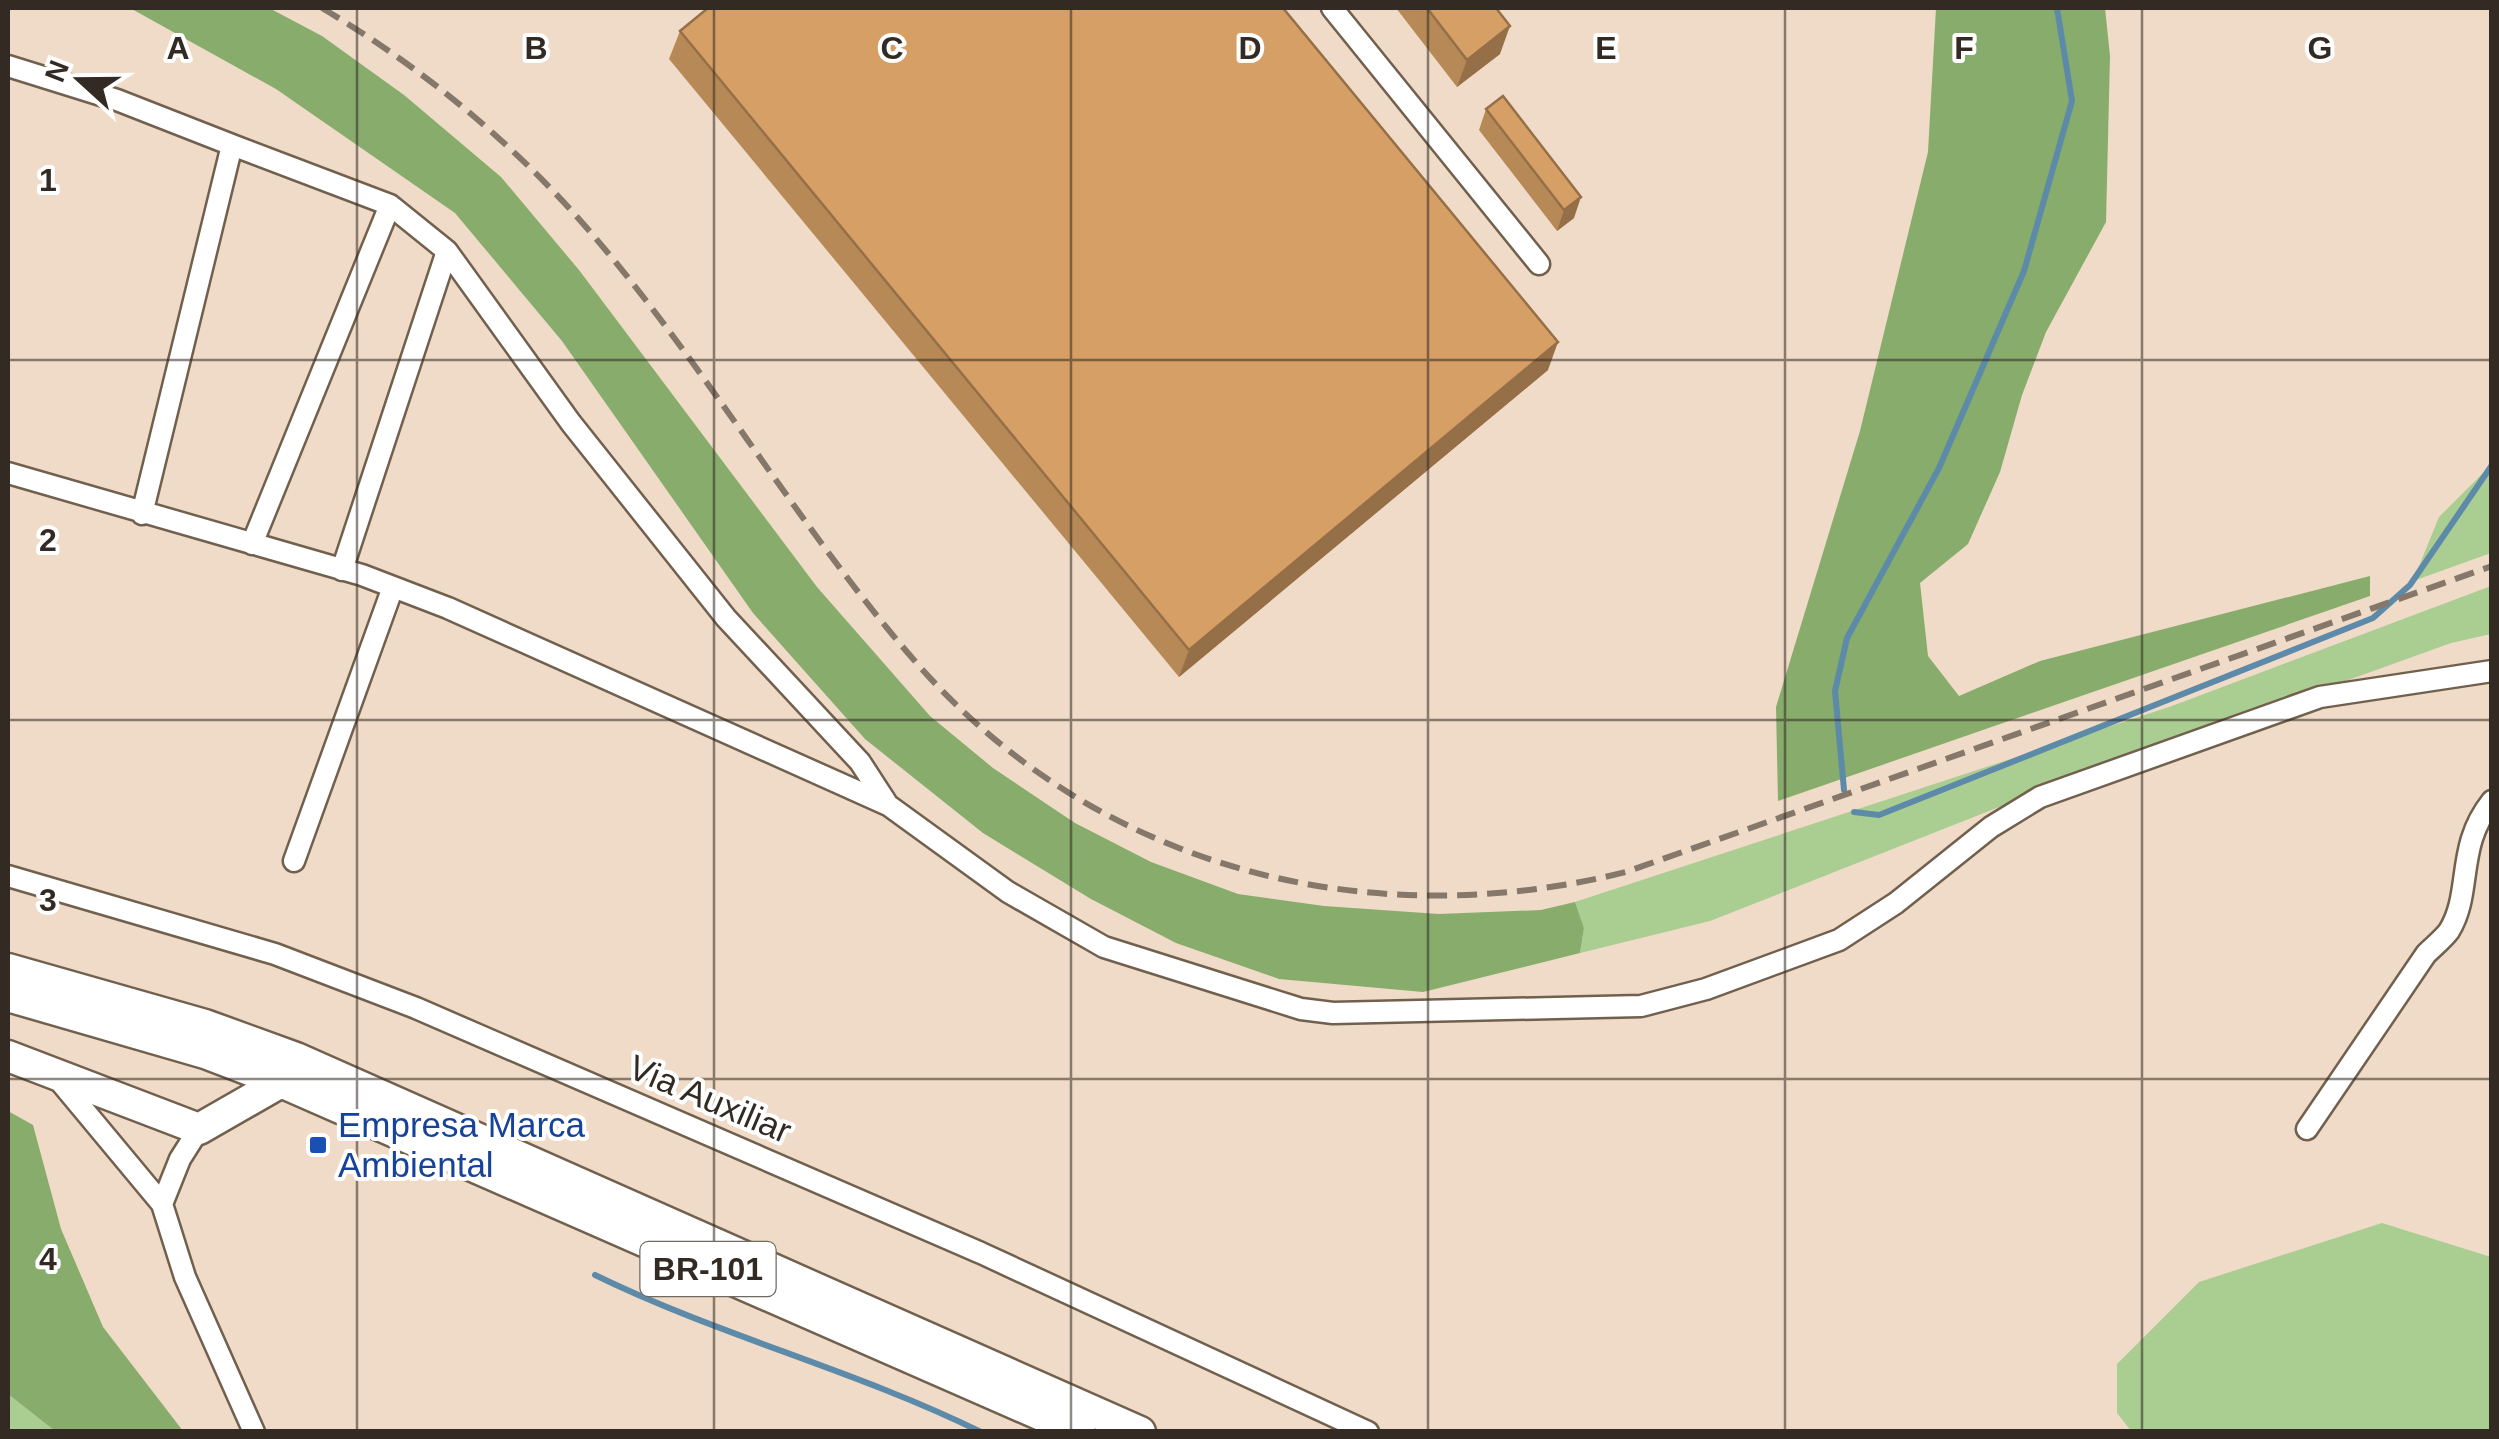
<svg xmlns="http://www.w3.org/2000/svg" width="2499" height="1439" font-family="Helvetica,sans-serif">
  <style>
    .green { fill: #aacd91 }
    .forest { fill: #87ac6b }
    .lines { fill: none; stroke-linecap: round; stroke-linejoin: round }
    .stream { stroke: #5d8aa9; stroke-width: 6 }
    .minor-casing { stroke: #71604e; stroke-width: 25 }
    .highway-casing { stroke: #71604e; stroke-width: 35 }
    .minor { stroke: #fff; stroke-width: 20 }
    .highway { stroke: #fff; stroke-width: 30 }
    .rail { stroke: #85786b; stroke-width: 6; stroke-dasharray: 20 10; stroke-linecap: butt }
    .wall { fill: #b78957 }
    .shaded-wall { fill: #956f47 }
    .building { fill: #d59f65; stroke: #956f47; stroke-width: 2.5 }
    .grid { fill: none; stroke: #322a23; stroke-width: 2.5; stroke-opacity: 0.55 }
    .transit-dot { fill: #1a4fb4; stroke: #fff; stroke-width: 4 }
    .labels { text-anchor: middle; stroke-width: 8; stroke-linejoin: round; paint-order: stroke }
    .shield { fill: #fff; stroke: #706a65; stroke-width: 2.5 }
    .shield-label { font-size: 32px; font-weight: bold; fill: #322a23 }
    .street-label { font-size: 35px; fill: #322a23; stroke: #fff }
    .transit-label { font-size: 35px; fill: #164399; stroke: #fff; text-anchor: start }
    .grid-label { font-size: 32px; text-anchor: middle; font-weight: bold; fill: #322a23; stroke: #fff; stroke-width: 8; stroke-linejoin: round; paint-order: stroke }
  </style>
  <rect width="100%" height="100%" fill="#efdbc7"/>
  <path class="green" d="M2491,465v88l-78,28 26,-64z
    M2491,586v48l-40,9 -411,148 -330,130 -130,32 4,-25 -9,-26 597,-196z
    M2382,1223l109,34v174h-360l-14,-18v-49l82,-82z
    M8,1394l47,37h-47z"/>
  <path class="forest" d="M130,8h139l53,28 82,59 97,82 78,93 238,317 113,129 63,52 82,55 76,39 87,32 86,12 115,8 102,-4 34,-8 9,26 -4,25 -157,39 -144,-13 -103,-36 -85,-44 -108,-66 -118,-94 -112,-126 -191,-272 -107,-128 -179,-124z
    M1936,8h169l5,48 -4,166 -60,110 -24,63 -22,77 -32,72 -48,39 8,73 31,40 81,-35 330,-85v20l-592,205 -2,-94 84,-276 68,-279z
    M8,1111l25,14 28,104 42,98 80,104h-128l-47,-37z"/>
  <g class="lines">
    <path class="stream" d="M1844,790l-9,-99 12,-53 92,-170 85,-197 48,-170 -15,-93
      M1854,812l25,3 494,-197 37,-33 82,-120
      M595,1275c125,61 260,95 386,157"/>
    <defs>
      <path id="minor" d="M1332,8l207,256
        M8,66l109,34 115,45 -90,369
        M232,145l158,60 57,46 124,172 155,195 134,144 26,40
        M8,473l354,102 86,33 440,197 120,87 96,55 197,62 32,4 308,-7 65,-17 133,-49 57,-37 95,-76 49,-30 280,-100 172,-26
        M252,544l138,-339
        M342,570l105,-319
        M294,861l99,-274
        M8,876l267,78 141,54 565,245 387,179
        M58,1079l104,125 23,73 69,155
        M2307,1129l119,-175c7,-7 17,-15 23,-23 24,-39 6,-84 43,-130
        M162,1204l18,-45 19,-30"/>
      <path id="highway" d="M8,969l197,56 91,33 844,374
        M8,996l197,57 76,29 799,350
        M8,1056l191,73 82,-47"/>
    </defs>
    <use href="#minor" class="minor-casing"/>
    <use href="#highway" class="highway-casing"/>
    <use href="#minor" class="minor"/>
    <use href="#highway" class="highway"/>
    <path class="rail" d="M322,8c99,59 188,132 264,219 121,139 213,303 335,441 180,202 447,268 705,204l866,-306"/>
  </g>
  <path class="wall" d="M1396,8h100l4,46 -43,33z
    M680,31l868,339 -369,307 -510,-618z
    M1486,109l88,109 -17,13 -78,-101z"/>
  <path class="shaded-wall" d="M1510,26l-10,28 -43,33 10,-27z
    M1581,197l-7,21 -17,13 7,-21z
    M1558,342l-10,28 -369,307 10,-27z"/>
  <path class="building" d="M708,8h575l275,334 -369,308 -509,-619z
    M1427,8h69l14,18 -43,34z
    M1503,96l78,101 -17,13 -78,-101z"/>
  <path class="grid" d="M357,8v1424M714,8v1424M1071,8v1424M1428,8v1424M1785,8v1424M2142,8v1424M8,360h2484M8,720h2484M8,1079h2484"/>
  <rect class="transit-dot" x="308" y="1135" width="20" height="20" rx="5"/>
  <g class="labels">
    <rect class="shield" x="640.5" y="1242" width="135" height="54" rx="8"/>
    <g class="shield-label">
      <text x="708" y="1280">BR-101</text>
    </g>
    <g class="street-label">
      <text transform="translate(710 1099) rotate(23)" y="12">Via Auxiliar</text>
    </g>
    <g class="transit-label">
      <text x="338" y="1137">Empresa Marca<tspan x="338" dy="40">Ambiental</tspan></text>
    </g>
  </g>
  <g class="grid-label">
    <text x="178" y="59">A</text>
    <text x="536" y="59">B</text>
    <text x="892" y="59">C</text>
    <text x="1250" y="59">D</text>
    <text x="1606" y="59">E</text>
    <text x="1964" y="59">F</text>
    <text x="2320" y="59">G</text>
    <text x="48" y="191">1</text>
    <text x="48" y="551">2</text>
    <text x="48" y="911">3</text>
    <text x="48" y="1270">4</text>
  </g>
  <rect width="2499" height="1439" fill="none" stroke="#322a23" stroke-width="20"/>
  <g transform="translate(80 80) rotate(291)" stroke="#ffffff" stroke-width="8" paint-order="stroke">
  <path d="M0-8L18 38L0 25L-18 38Z" fill="#322a23"/>
  <text y="-15" font-size="28" font-weight="bold" text-anchor="middle" fill="#322a23">N</text>
  </g>
</svg>
